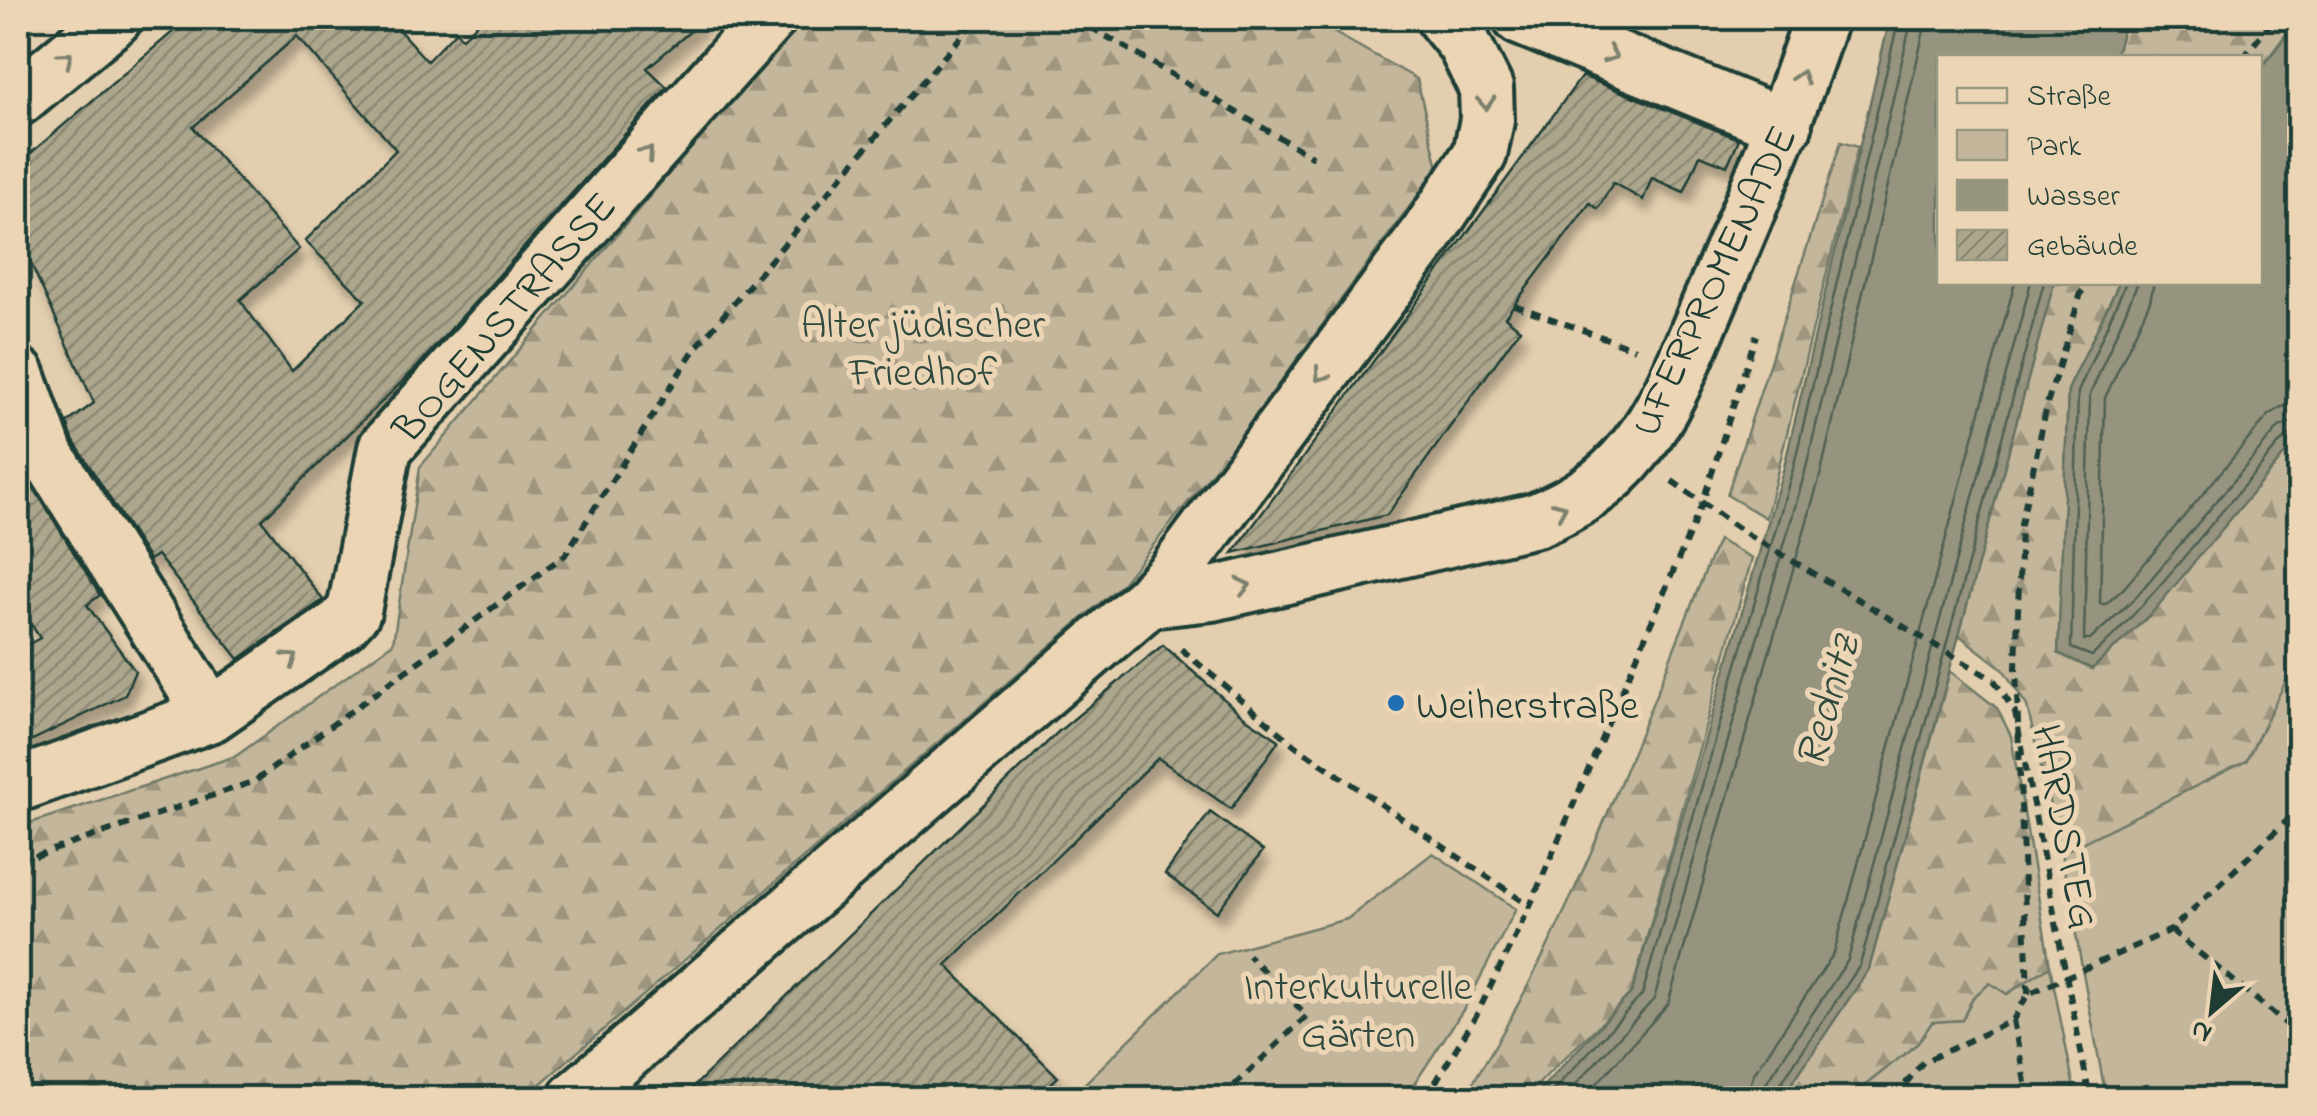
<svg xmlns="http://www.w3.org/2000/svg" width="2317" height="1116" font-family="'Indie Flower',sans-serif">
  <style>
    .green { fill: #c3b69b; stroke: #717a68; stroke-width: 2.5 }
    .forest { fill: url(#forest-firs); stroke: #717a68; stroke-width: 2.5 }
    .water { fill: #96947f; stroke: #667161; stroke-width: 2.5 }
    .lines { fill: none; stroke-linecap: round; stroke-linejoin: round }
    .shore { stroke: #4f6052; stroke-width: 2.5 }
    .building { fill: url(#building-hatch); stroke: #1f3d34; stroke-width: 2.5; fill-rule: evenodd; filter: url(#shadow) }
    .minor-casing { stroke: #1f3d34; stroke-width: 60 }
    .path { stroke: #1f3d34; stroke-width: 6; stroke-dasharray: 10 8; stroke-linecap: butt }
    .minor { stroke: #ebd5b4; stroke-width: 52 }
    .path-bridge { stroke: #1f3d34; stroke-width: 6; stroke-dasharray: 10 8; stroke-linecap: butt }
    .oneway { stroke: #7b816e }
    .poi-dot { fill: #1f6fb2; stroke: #ebd5b4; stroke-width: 4 }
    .labels { text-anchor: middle; stroke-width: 10; stroke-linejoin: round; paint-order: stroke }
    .street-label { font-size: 42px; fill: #1f3d34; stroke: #ebd5b4 }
    .park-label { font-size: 42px; fill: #2f493e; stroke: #ebd5b4 }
    .poi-label { font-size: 42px; fill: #1f3d34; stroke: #ebd5b4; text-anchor: start }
    .water-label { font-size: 45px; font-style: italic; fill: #314a3f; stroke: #ebd5b4 }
  </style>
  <defs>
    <pattern id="forest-firs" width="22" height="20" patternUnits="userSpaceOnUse" patternTransform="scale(2.5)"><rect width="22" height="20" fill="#c3b69b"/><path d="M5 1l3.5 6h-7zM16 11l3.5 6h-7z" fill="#9e957f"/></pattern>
    <pattern id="building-hatch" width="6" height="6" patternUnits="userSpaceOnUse" patternTransform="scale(2.5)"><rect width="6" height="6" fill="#aca68c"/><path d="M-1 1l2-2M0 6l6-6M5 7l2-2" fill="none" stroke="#8b8873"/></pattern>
    <filter id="shadow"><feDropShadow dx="6" dy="11" stdDeviation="5" flood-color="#0004"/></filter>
  </defs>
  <rect width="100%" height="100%" fill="#e3cfaf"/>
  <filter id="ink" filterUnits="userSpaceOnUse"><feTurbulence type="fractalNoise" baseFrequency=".01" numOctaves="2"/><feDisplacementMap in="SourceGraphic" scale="20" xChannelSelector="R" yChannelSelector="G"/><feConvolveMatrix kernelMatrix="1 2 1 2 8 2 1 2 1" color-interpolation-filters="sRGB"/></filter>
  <g filter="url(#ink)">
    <path class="green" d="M2299,653v445h-193l-45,-245 185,-92z
      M1433,853l83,56 -51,98 -60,91h-335l147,-144 130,-35z
      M2050,966l26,132h-226l68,-55 14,-21 30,-2 11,-23 17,-14 17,11z"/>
    <path class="forest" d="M801,18h507l109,61 21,89 -210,285 -108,133 -596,512h-506v-271l218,-71 157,-113 27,-176z
      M2120,18h178l-38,51v-11h-151z
      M1841,142l17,5 -92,371 -39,-23z
      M2048,283h71l-51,107 -9,264 33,15 59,-55 148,-177v218l-53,106 -185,92 -34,-147 -24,-37 -48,-37z
      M1718,540l34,18 -120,433c-34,39 -73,68 -106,107h-63c110,-170 177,-370 255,-558z
      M1950,671l47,37 14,28 39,230 -43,28 -17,-11 -17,14 -11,23 -30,2 -14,21 -69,55h-67l87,-129z"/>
    <path class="water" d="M1890,18h236l-11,39 -175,1v224l114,1 -185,686 -87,129h-250l100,-106 152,-525z
      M2300,18l-1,419 -148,177 -59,55 -34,-16 10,-263 51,-107 141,-1v-213z"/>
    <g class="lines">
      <path class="shore" d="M2126,282l-48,110 -7,256 21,8c63,-58 112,-126 169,-190 10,-12 22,-32 39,-34
        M2138,282l-48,113 -6,245h6l45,-42 144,-171 21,-8
        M2154,282l-4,19 -45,97 -5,206h6l18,-16 144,-172 13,-9 19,-3
        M1546,1098l96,-103 151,-526 106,-451
        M1563,1098l91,-99 151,-527 107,-454
        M1584,1098l84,-94 152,-528 107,-458
        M1747,1098l6,-23 81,-122 181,-671
        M1762,1098l4,-15 82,-123 183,-678
        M1775,1098l2,-9 83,-124 184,-683"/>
    </g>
    <path class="building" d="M189,18h199l39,43 29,-30 6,7 21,-20h223l-59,50 20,19 -251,281 -154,152 61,80 -84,59 -82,-104 -8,5 -76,-120 -6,-17 27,-20 -76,-168v-71zM297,36l99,114 -91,91 60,59 -73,71 -52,-71 59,-51 -106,-122z
      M1582,76l157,63 -12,27 -27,-11 -16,37 -32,-14 -9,22 -30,-17 -15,26 -8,-6 -85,114 15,12 -133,186 -154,38z
      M18,462l82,133 -13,10 48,66 -10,24 -107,52v-89l10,-4 -3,-8 15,-8 -22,-34z
      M1163,645l80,71 36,24 -48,69 -73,-51 -212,207 112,112 -22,21h-354l376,-366z
      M1210,812l53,39 -46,61 -52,-38z"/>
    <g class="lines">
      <defs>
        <path id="minor" d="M1520,18l265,108
          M18,99l97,-81
          M18,375l28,78 165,262
          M1148,601l64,-7 324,-74c39,-16 71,-36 98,-70 36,-45 56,-103 79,-156 39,-91 77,-182 108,-276
          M18,785l193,-70 131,-91 12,-13 31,-163 384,-430
          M575,1098l573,-497 26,-28 251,-336 55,-83 7,-34 -1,-32 -22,-44 -21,-26"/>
      </defs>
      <use href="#minor" class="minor-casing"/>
      <path class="path" d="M1075,18l238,139
        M2243,58l32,-40
        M1514,305l121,44
        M1672,481l70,50 252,149
        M1181,649l115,97 234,160
        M18,862l237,-81 310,-226 129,-205 283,-332
        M2171,930l129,105
        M2028,994l-12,-326 5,-144 27,-123 33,-108 8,-11
        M2013,1020l15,78
        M1221,1098l86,-82 -59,-61
        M1426,1098l51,-84 53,-108 172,-402 54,-169
        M1894,1098l29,-36 90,-42 15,-26 143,-64 123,-116 6,-16"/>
      <use href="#minor" class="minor"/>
      <path class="path-bridge" d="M1994,680l21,32 75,386"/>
    </g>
    <defs><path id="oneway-chevron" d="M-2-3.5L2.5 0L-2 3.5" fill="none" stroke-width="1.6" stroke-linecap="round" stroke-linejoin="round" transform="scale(2.5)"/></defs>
    <g class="oneway">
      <use href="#oneway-chevron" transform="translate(1611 55) rotate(22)"/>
      <use href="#oneway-chevron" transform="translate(66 58) rotate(-40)"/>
      <use href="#oneway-chevron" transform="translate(1801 77) rotate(-72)"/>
      <use href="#oneway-chevron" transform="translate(1486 103) rotate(86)"/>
      <use href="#oneway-chevron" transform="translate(647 153) rotate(-48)"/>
      <use href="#oneway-chevron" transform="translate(1321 375) rotate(127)"/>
      <use href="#oneway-chevron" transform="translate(1560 509) rotate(-24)"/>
      <use href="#oneway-chevron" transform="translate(1244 586) rotate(-13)"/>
      <use href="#oneway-chevron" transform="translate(291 659) rotate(-34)"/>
    </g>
  </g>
  <circle class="poi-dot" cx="1396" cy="703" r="10"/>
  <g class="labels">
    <g class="street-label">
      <text transform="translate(1712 280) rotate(-65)" y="15">UFERPROMENADE</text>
      <text transform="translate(503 316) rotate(-49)" y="15">BOGENSTRASSE</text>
      <text transform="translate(2067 826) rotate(79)" y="15">HARDSTEG</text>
    </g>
    <g class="park-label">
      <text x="923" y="337">Alter jüdischer<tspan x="923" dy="48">Friedhof</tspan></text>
      <text x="1358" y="999">Interkulturelle<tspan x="1358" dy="48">Gärten</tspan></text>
    </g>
    <g class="poi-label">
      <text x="1416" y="718">Weiherstraße</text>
    </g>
    <g class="water-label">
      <text transform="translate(1825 701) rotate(-74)" y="16">Rednitz</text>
    </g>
  </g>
  <rect width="2317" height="1116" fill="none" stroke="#ebd5b4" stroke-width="60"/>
  <rect x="30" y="30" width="2257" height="1056" fill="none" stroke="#1f3d34" stroke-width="4" filter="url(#ink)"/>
  <rect x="1937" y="55" width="325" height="230" fill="#ebd5b4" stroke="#999881" stroke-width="2.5"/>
  <rect x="1957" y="88" width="50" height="15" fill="#ebd5b4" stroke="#999881" stroke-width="2.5"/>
  <text x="2027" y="105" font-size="30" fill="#1f3d34">Straße</text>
  <rect x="1957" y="130" width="50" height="30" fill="#c3b69b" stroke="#999881" stroke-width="2.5"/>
  <text x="2027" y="155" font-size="30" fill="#1f3d34">Park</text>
  <rect x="1957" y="180" width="50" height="30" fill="#96947f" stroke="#999881" stroke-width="2.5"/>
  <text x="2027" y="205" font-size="30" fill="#1f3d34">Wasser</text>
  <rect x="1957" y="230" width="50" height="30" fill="url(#building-hatch)" stroke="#999881" stroke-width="2.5"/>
  <text x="2027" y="255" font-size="30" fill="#1f3d34">Gebäude</text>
  <g transform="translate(2212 1011) rotate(208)" stroke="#ebd5b4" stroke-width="8" paint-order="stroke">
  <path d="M0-8L18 38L0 25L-18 38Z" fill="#1f3d34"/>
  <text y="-15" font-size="28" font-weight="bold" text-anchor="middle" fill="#1f3d34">N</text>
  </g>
</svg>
